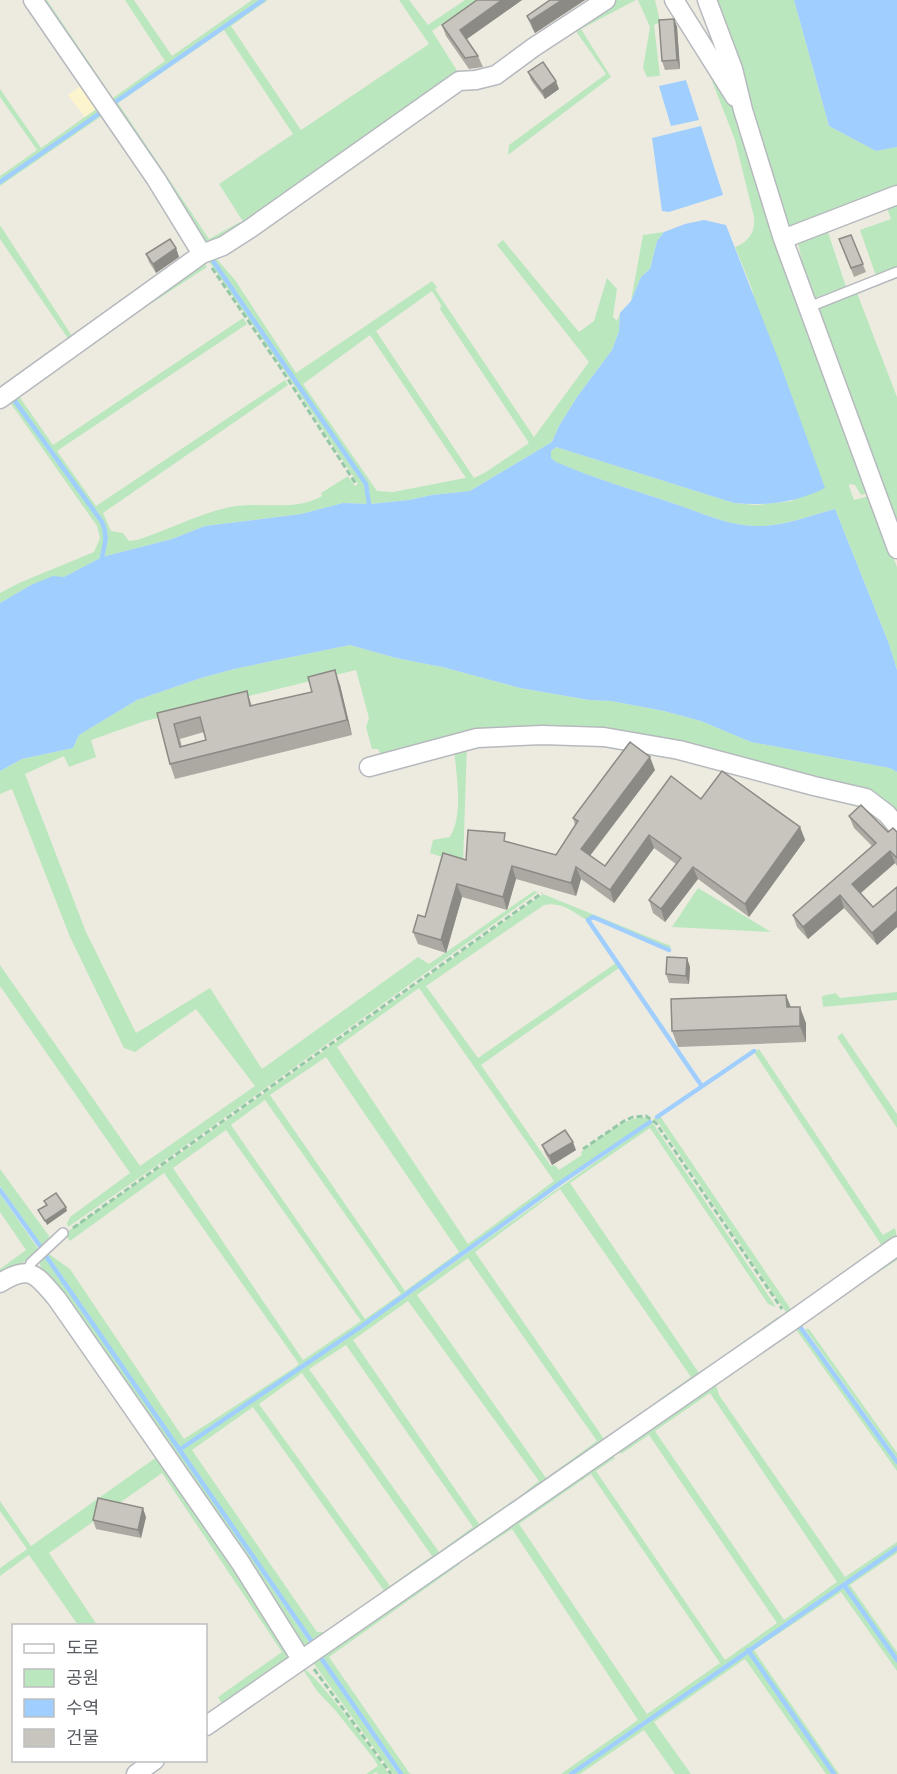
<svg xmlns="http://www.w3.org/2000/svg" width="897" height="1774" font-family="'PT Sans','Noto Sans KR',sans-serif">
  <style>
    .green { fill: #bbe7be; fill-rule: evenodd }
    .sand { fill: #fcf4cd }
    .water { fill: #9fceff }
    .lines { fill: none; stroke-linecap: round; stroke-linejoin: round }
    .stream { stroke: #9fceff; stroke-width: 4.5 }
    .service-casing { stroke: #b6b9be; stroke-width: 12 }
    .minor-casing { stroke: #b6b9be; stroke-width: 21 }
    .path { stroke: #94c8a6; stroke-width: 3; stroke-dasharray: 6 3; stroke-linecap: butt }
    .service { stroke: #fff; stroke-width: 9 }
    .minor { stroke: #fff; stroke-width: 18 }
    .wall { fill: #aca9a3; fill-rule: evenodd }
    .shaded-wall { fill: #8c8a85 }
    .building { fill: #c8c5be; stroke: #8c8a85; stroke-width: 1.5; fill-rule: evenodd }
  </style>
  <rect width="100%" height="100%" fill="#edebe0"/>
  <path class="green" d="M41,0h6l66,98 52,-37 -40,-61h9l38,56 80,-56h9l-150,104z
    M264,0h4l-37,26 70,104 128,-86 -30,-44h10l19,25 37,-25h12l-45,31 26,41 -214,151 -25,-39 74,-50 -69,-104 -106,73 91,136 31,-17 3,5 -38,22 35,-22 -2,-1 -31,19 -95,-140z
    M615,0h21l-55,29 30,48 -103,78 1,-10 97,-71 -33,-47z
    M638,0h17l5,22 -6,3 6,51 -13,1 -4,-9 7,-41z
    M712,0h82l35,126 47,25 21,-4v121l-21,8 -16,-46 31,-11 -6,-16 -94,24 -4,-5z
    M711,64l23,37 135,392 -8,2 -6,-10 -5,-1 -1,2 5,14 15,-4 28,71v103l-8,-26 -54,-135c-23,6 -49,16 -72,17 -32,1 -56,-11 -85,-21 -41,-14 -82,-26 -123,-43l-4,-4v-7l5,-4 178,56 22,2 37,-4 -41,-212 -17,-42c13,-5 21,-15 19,-30l-19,-77 -25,-64z
    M0,89l41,59 58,-41 3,3 -102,71v-5l37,-26 -37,-53z
    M103,111l3,2 -106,73v-3z
    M0,225l72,111 3,1 -6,3 -69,-101z
    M827,229l19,58 -31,11 -12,-32 -5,-23 2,-3z
    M664,232l-7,9 -7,28 -9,8 -10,24 12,-66z
    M503,240l76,92 15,-11 13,-43 10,11 -4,28 4,4 3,-8 -1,18 -7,19 -35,47 -18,29 -7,16 -82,49 -38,4 -23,5 -40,4 -26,-1 -42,11 -96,12 -33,13 -70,18 -38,20h-11l-22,8 -31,18v-10l19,-10 75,-31 6,-14 -3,-12 -90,-128 -7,5v-3l200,-137h4l3,4 -78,51 -3,-1 -110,75 37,53 190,-127 4,6 -190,127 39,55 189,-126 3,5 -185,128 8,18 12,2 6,8 8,-1c31,-10 61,-26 93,-33 30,-6 65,5 92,-11l-1,-3 27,-17 7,10 3,-2 -66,-102 -84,-122 7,-3 20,23 61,93 136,-92 5,6 -2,2 99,148 55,-75 -92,-117zM432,291l9,14 -1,4 89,134 -43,29 -12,6 -98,-147zM370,335l96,143h-1l-72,14 -16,-1 -74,-107zM10,395l93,127c6,11 5,23 -1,34l3,-25 -4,-8z
    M857,293l40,104v128l-63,-177 -17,-39z
    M350,645l46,13 46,9 78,21 69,12 22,1 53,10 37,10 50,21 139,26 7,4v47l-10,-10 -316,-82 -92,1 -12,7 -86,20 -3,-6h-6l-6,-22 3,-9 -13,-48 -211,51 -54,19 5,17 -27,10 -5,-11 -39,18 61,158 50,101 74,-45 52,81 156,-112 11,7 105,-73 4,1 -363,261 -107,74 -1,-4 3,-6 60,-44 -130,-187v-21l140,201 115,-80 -59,-77 -61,43 -11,-4 -54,-111 -58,-148 -12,5v-23l22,-12 51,-11 6,-13 58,-35 64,-22 33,-9z
    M467,744l-4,120 -33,-11 3,-13 17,-3c14,-24 6,-62 4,-89z
    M698,888l73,44 -99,-5z
    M543,894l118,48 10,4 -1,3 -77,-33 -6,4c-14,-8 -26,-19 -43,-15l-118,81 52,72 138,-95 3,5 -138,97 70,101 4,-1 4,5 23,-15 -1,-3c17,-12 45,-38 67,-34l2,3 -88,60 -158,114 -224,154 -134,-197 24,17 114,170 110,-71 5,-4 -135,-191 -94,68 -6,-7 114,-79zM419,988l135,193 -86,63 -131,-197zM326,1057l133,195 -54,39 -135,-196zM265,1100l136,194 -36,25 -134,-194zM226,1130l135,191 -58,39 -130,-192z
    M897,992v8l-74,7 -1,-11 14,-3 4,5z
    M842,1033l55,81v14l-60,-91z
    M759,1049l124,186 12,-7 2,10 -101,69 86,-61 -128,-194z
    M660,1116l130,192 2,5 -3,1 -3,-2 -128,-190 -5,-3z
    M652,1122l124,185 -8,-3 -118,-176 -80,55 129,190 79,-56 4,2 -128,91 -1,-6 38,-27 -131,-188 -85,63 129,187 43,-30 5,2 -129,90 -3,-5 19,-15 -131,-180 -55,39 126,184 35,-24 4,5 -214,143 -262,-377 -3,-10 6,-6 264,387h3v-3l-131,-189 226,-154zM468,1258l129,183 -51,37 -129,-183zM346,1345l127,182 -34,25 -130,-183zM302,1373l130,183 -42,30 -131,-182zM253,1407l132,185 -60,40h-8l-125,-182z
    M0,1169l49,67 -1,6 -5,5 -43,-61z
    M0,1194l39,56 -2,3 -37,25v-9l26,-19 -26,-38z
    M897,1252v8l-99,65 99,140v6l-102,-143 -79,57 3,10 126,182 52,-35v4l-329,228h-7l77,-54 -126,-191 -41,27 -5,-4 144,-100 5,6 -19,13 129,189 52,-37 -128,-188 -28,19 -5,-6zM710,1393l127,189 -53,38 -129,-189zM591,1474l129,189 -73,51 -128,-190z
    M805,1329h4l88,124v5z
    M161,1454l127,199 -1,9 -62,47 -7,-12 64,-45 -120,-179 -113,80 48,72h-19l-49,-70 -29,21v-8l27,-19 -27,-38v-10l31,45z
    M897,1549v4l-47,32 47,67v5l-51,-72z
    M456,1558l4,6 -131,93 81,117h-8l-80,-118 -3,1 79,117h-5l-81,-113z
    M844,1586l53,76v9l-56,-79 -87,58 85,124h-4l-86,-124z
    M748,1651l84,123h-6l-81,-115 -91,63 37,52h-16l-31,-44 -64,44h-7z
    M302,1668c14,4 75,89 87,106h-11l-2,-2 -3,2h-7l12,-8 -4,-7 -39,-49 -18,-19z"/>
  <path class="sand" d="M86,82l13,25 -14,10 -17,-22z"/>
  <path class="water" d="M794,0h103v147l-21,4 -47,-25z
    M686,80l13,40 -28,6 -12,-40z
    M701,126l22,69 -54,17 -7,-1 -10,-73z
    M704,220l22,5 55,141 44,122c-30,15 -58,18 -91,15l-178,-56 -5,4v7l5,4c40,17 81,29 122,43 29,10 53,22 85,21 24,-1 49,-11 72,-17l54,135 8,26v102l-7,-4 -139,-26 -50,-21 -37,-10 -53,-10 -22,-1 -69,-12 -78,-21 -46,-9 -46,-13 -116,24 -33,9 -64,22 -58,35 -6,13 -51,11 -22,12v-168l31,-18 22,-9 11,1 38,-20 70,-18 33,-13 96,-12 42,-11 27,1 39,-4 23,-5 38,-4 82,-49 7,-16 18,-29 35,-47 7,-19 1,-18 11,-12 10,-24 9,-8 7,-28 7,-9 21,-8z"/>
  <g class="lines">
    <path class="stream" d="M111,105l152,-105
      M0,182l103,-71
      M213,261l153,223 3,20
      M12,397l90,125c6,13 3,22 0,35
      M669,950l-76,-33 -5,3 113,165
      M657,1117l97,-66
      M0,1190l40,56
      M46,1256l266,386
      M798,1324l99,138
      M179,1450l183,-124 201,-145 87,-59
      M844,1585l53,75
      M748,1650l86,124
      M319,1655l82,119
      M571,1774l326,-226"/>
    <defs>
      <path id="service" d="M809,307l88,-35
        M27,1272l4,-9 32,-30"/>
      <path id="minor" d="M33,0l123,179 46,75
        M674,0l61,97
        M707,0l26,69 10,41 40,129 114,310
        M783,239l114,-44
        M0,399l202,-145 21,-8 28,-18 208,-147 17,-1 20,-5 38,-28 72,-47
        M369,767l108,-29 65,-3 62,2 75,13 135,36 52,12 21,16 10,12
        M0,1283c31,-20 37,-7 57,16l183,263 61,97
        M206,1726l584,-404 107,-76
        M136,1774l19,-14"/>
    </defs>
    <use href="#service" class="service-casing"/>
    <use href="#minor" class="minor-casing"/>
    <path class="path" d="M212,268l68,99 76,117
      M583,1149l41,-28 9,-4 13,-1 10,7 126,186
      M73,1228l469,-335
      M314,1669l77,105"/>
    <use href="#service" class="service"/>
    <use href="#minor" class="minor"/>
  </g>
  <path class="wall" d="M477,0h45l-55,39 11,17 5,11 -14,2 -23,-33 -4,-11z
    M550,0h35l-50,33 -3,-5 -5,-12z
    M674,19l3,8 3,42 -15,1 -3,-9z
    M528,72l31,17 -14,10 -14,-19z
    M851,235l15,37 -12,5 -15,-38z
    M176,248l3,9 -23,16 -7,-11 -3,-8z
    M340,685l12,50 -177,44 -5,-15 -13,-51 90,-22 5,15zM204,732l2,8 -24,7 -2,-8z
    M655,770l-65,86 15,10 96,-67 99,28 5,13 -56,77 -51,-38 -33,43 -12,-9 -4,-13 27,-36 -22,-16 -40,55 -33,-24 -5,17 -60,-17 -9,31 -45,-13 -16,56 -28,-9 -5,-12 12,-15 41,-57 42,-18 48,13 19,-30 -2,-7z
    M849,816l39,16h9v34l-2,-3 -34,30 12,14 24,-20v40l-20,18 -33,-37 -36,31 -11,-12 -4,-12 79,-69 -18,-18z
    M687,958l3,9 -1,17 -20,-1 -3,-9z
    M786,995l5,12 15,16v19l-128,5 -6,-16z
    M542,1145l34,5 -24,15 -7,-12z
    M146,1517l-5,21 -45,-9 -3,-9z"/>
  <path class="shaded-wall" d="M502,0h20l-58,41 -4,-11z
    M562,0h23l-50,33 -5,-12z
    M674,19l3,8 3,42 -3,-9z
    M556,81l3,8 -14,10 -3,-8z
    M176,248l3,9 -23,16 -3,-9z
    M335,670l5,15 12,50 -5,-15z
    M650,757l5,13 -70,92 -4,-13z
    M800,827l5,13 -56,77 -4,-13z
    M649,835l5,13 -40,55 -4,-13z
    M890,851l5,12 -38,33 -5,-12z
    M512,866l4,13 -9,31 -4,-13z
    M576,867l5,12 -5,17 -5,-13z
    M693,867l5,12 -33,43 -4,-13z
    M457,884l5,13 -16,56 -5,-13z
    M840,895l4,13 -36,31 -5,-12z
    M897,911v16l-20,18 -5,-12z
    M687,958l3,9 -1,17 -3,-8z
    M786,995l6,16 -5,-4z
    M800,1007l6,16v19l-6,-16z
    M573,1142l3,8 -24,15 -3,-9z
    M66,1207l1,4 -20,14 -2,-4z
    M143,1508l3,9 -5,21 -3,-8z"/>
  <path class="building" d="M477,0h25l-42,30 18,26 -13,2 -23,-33z
    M550,0h12l-32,21 -3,-5z
    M674,19l3,41 -15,1 -3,-41z
    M543,62l13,19 -14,10 -14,-19z
    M851,235l12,29 -12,4 -12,-29z
    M170,239l6,9 -23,16 -7,-10z
    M335,670l12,50 -177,44 -13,-51 90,-22 3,15 62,-14 -4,-15zM200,717l6,23 -26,7 -6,-23z
    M630,742l20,15 -69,92 24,17 66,-90 30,23 21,-28 78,56 -55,77 -52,-37 -32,42 -12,-9 32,-42 -32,-23 -39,55 -34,-23 -5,16 -59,-17 -9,31 -46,-13 -16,56 -28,-8 5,-17 7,2 18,-64 23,7 2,-30 37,3 -1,8 52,14 22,-34 -5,-3z
    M861,805l27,27 5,-4 4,4v26l-7,-7 -38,33 21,23 24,-20v24l-25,22 -32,-38 -37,32 -10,-12 83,-72 -27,-27z
    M667,957l20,1 -1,18 -20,-2z
    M786,995l1,12h13v19l-128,5 -1,-32z
    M565,1130l8,12 -24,14 -7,-11z
    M56,1193l10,14 -21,14 -7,-11 9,-5 -3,-4z
    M98,1498l45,10 -5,22 -45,-10z"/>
  <rect x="12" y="1624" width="195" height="138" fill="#ffffff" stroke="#bdbec0" stroke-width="1.5"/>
  <rect x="24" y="1644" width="30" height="9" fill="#ffffff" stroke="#bdbec0" stroke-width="1.5"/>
  <text x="66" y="1654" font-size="18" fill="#595d62">도로</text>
  <rect x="24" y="1669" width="30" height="18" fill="#bbe7be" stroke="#bdbec0" stroke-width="1.5"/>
  <text x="66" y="1684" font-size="18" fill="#595d62">공원</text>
  <rect x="24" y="1699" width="30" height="18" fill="#9fceff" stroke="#bdbec0" stroke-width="1.5"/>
  <text x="66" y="1714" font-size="18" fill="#595d62">수역</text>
  <rect x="24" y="1729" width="30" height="18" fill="#c8c5be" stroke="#bdbec0" stroke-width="1.5"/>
  <text x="66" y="1744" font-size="18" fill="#595d62">건물</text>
</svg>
